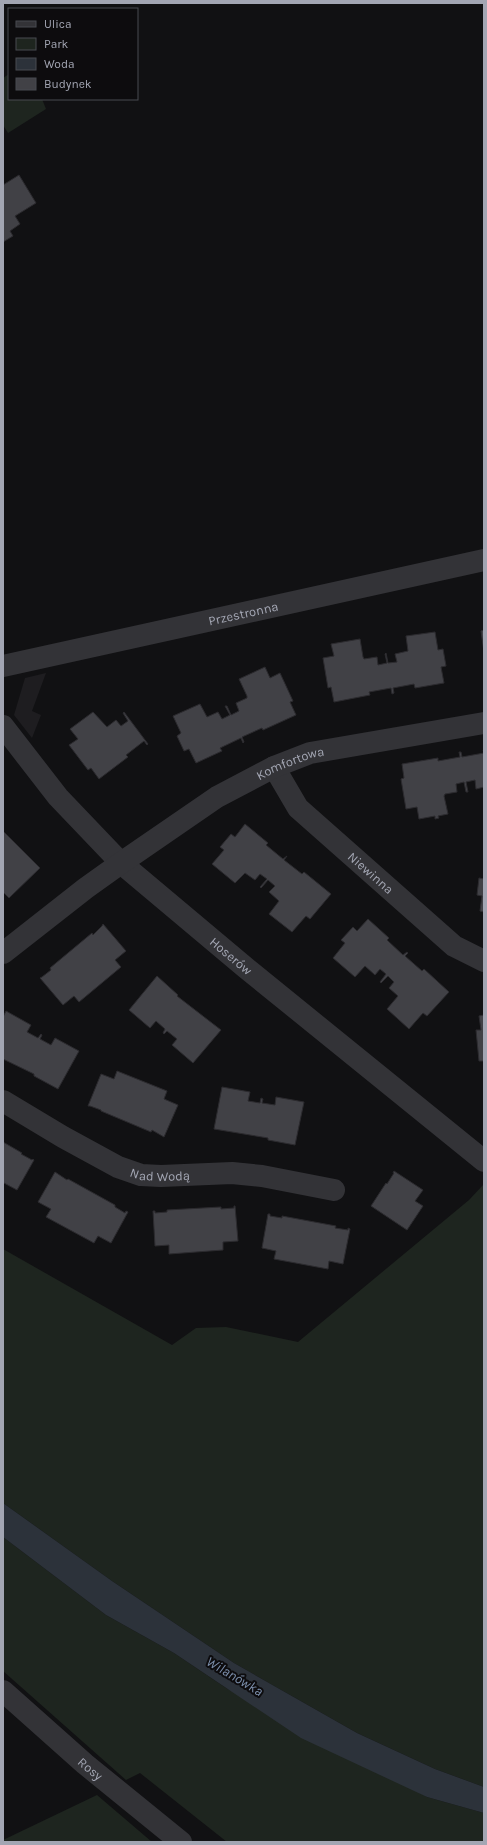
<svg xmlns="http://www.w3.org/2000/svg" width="487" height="1845" font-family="Karla,sans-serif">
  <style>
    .built { fill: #1e1d20 }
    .green { fill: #1e251f }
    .water { fill: #2c323a }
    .building { fill: #414146; stroke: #2c2b2f }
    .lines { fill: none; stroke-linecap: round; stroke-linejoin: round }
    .minor { stroke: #333337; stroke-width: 22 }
    .labels { text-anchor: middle; stroke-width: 4; stroke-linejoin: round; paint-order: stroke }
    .street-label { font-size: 13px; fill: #a3a6b3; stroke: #0d0c0e }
    .water-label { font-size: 14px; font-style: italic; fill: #7c8fac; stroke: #0d0c0e }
  </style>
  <rect width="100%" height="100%" fill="#111113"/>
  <path class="built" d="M46,673l-14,38 9,4 -9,23 -18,-23 11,-37z"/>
  <path class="green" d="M9,74v25h33l4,10 -38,24 -5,-8v-47z
    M484,1184v603l-49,-18 -78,-36 -123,-70 -122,-82 -109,-78v-254l169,96 24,-17 30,-1 72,15 171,-142z
    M3,1537l103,78 68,38 52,35 201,109 57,16v29h-257l-87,-69 -14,7 -123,-109z
    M97,1795l55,47h-149v-2z"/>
  <path class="water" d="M3,1503l109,78 122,82 123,70 78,36 49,18v26l-57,-16 -126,-59 -127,-85 -68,-38 -103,-78z"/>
  <path class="building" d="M19,175l17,28 -21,13 5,8 -10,7 3,5 -10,6v-57z
    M484,630v22l-3,-21z
    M435,632l3,18 5,-1 3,17 -5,1 3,16 -29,5 -1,-4 -21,4 1,5 -2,1 -1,-6 -22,4 1,3 -36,7 -3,-15 -3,1 -5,-30 11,-2 -3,-12 29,-5 3,18 1,2 13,-2 1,8 9,-2 -2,-9 1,-1 2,10 9,-1 -2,-8 13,-3 -2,-15z
    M265,667l5,11 10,-5 13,28 -3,1 6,13 -33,15 -1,-2 -20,9 2,5 -1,1 -2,-5 -21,10 2,3 -26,12 -7,-14 -5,2 -7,-15 4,-3 -8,-17 27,-12 7,13 11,-5 4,7 8,-4 -5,-9h2l4,9 8,-4 -3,-8 11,-5v-2l-8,-17z
    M93,712l14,15 9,-7 5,6 7,-5 -5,-8 1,-1 24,32 -1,1 -3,-4 -18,14 2,2 -29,22 -8,-11 -3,2 -19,-25 9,-6 -8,-10z
    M483,750h1v37l-8,2 -1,-9 -9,2 2,10h-2l-2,-10 -8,2 1,8 -12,2 -1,2 4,18 -10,2 1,2 -4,1v-3l-16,3 -2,-12 -11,2 -5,-30 3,-1 -2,-14 36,-6v3l22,-4 -1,-5h2l1,5 22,-4z
    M245,824l23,19 -2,2 17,14 4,-3 -3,4 18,14 2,-2 27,22 -21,25 -4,-3 -14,16 -23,-18 10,-13 -10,-9 6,-6 -7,-6 -7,8 -1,-1 7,-8 -7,-5 -5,6 -10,-7 -10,10 -23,-19 12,-14 -4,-3 11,-13 4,3z
    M3,831l37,37 -31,30 -6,-6z
    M479,878l5,1v33l-4,-1 2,-15 -5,-1z
    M368,919l21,19 -2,2 16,15 4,-3 1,1 -3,3 17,15 2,-2 25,23 -22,24 -4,-3 -14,16 -22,-20 11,-13 -9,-8 5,-6 -6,-6 -7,7 -1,-1 6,-8 -6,-5 -5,6 -10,-9 -10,11 -22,-19 12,-15 -4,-3 12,-13 4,4z
    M103,924l23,27 -11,9 6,7 -42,35 -5,-6 -11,9 -23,-27 2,-1 9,-7 -1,-2 42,-35 1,2 9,-9z
    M157,976l21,19 -1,1 44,34 -28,33 -21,-18 5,-6 -10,-8 -3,3 -1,-1 2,-4 -9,-8 -6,7 -21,-18z
    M6,1011l25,14 -4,7 11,6 3,-4 1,1 -2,4 11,6 4,-7 24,13 -21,38 -24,-13v-2l-31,-15v-42z
    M484,1015v46h-5l-3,-31h5l-2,-14z
    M117,1071l50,20 -3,8 14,6 -14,32 -12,-7 -1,2 -50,-21v-1l-11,-4h-2l13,-32 13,5z
    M222,1087l28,5 -2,9 12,2 1,-5 2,1 -1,4 13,2 1,-8 28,5 -9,43 -27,-5v-2l-54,-9z
    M3,1142l19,11 -1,1 11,6 1,-1 1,1 -17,30 -13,-7 -1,2z
    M394,1171l29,19 -8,11 8,5 -16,24 -36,-24 15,-23 1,1 7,-11h-1z
    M55,1172l12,8 1,-1 47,26v2l10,6 1,-2 2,1 -17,31 -13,-7 -4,7 -48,-26 5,-8 -13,-7z
    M234,1206h1l3,35 -15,1v8l-54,4v-9l-14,1 -2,-35h2v2l12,-1v-2l54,-3v2l13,-1z
    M268,1214h2v2l12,2v-2l54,10 -1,2 13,2v-2l2,1 -7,35 -14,-3 -1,8 -54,-10 2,-8 -14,-3z"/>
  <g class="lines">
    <g class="minor">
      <path id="s1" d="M3,666l481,-106"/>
      <path id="s2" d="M3,726l55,71 63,66 125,105 238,193"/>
      <path id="s3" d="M274,767l24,41 156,138 30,15"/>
      <path id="s4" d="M3,953l83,-65 35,-25 96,-66 57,-30 36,-14 174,-30"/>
      <path id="s5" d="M3,1101l60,36 55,30 23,8 20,1 71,-3 30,3 72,14"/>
      <path id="s6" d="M3,1691l82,73 96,78"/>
    </g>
  </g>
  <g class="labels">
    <g class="street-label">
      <text dy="5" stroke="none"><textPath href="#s1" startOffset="246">Przestronna</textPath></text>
      <text dy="5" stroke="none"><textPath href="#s4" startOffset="346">Komfortowa</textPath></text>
      <text dy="5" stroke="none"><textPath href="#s3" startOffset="145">Niewinna</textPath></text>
      <text dy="5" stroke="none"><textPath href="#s2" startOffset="325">Hoserów</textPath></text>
      <text dy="5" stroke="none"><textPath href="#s5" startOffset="176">Nad Wodą</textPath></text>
      <text dy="5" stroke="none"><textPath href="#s6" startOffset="117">Rosy</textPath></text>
    </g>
    <g class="water-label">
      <text transform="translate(235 1676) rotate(31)" y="5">Wilanówka</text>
    </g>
  </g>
  <rect width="487" height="1845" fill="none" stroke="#a3a6b3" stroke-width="8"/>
  <rect x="8" y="8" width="130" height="92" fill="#0d0c0e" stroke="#494a50"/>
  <rect x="16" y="21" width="20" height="6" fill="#333337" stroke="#494a50"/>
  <text x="44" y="28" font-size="12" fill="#a3a6b3">Ulica</text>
  <rect x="16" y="38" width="20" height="12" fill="#1e251f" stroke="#494a50"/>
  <text x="44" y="48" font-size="12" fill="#a3a6b3">Park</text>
  <rect x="16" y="58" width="20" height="12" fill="#2c323a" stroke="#494a50"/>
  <text x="44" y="68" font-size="12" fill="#a3a6b3">Woda</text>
  <rect x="16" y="78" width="20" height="12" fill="#414146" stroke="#494a50"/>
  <text x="44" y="88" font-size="12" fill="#a3a6b3">Budynek</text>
</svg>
